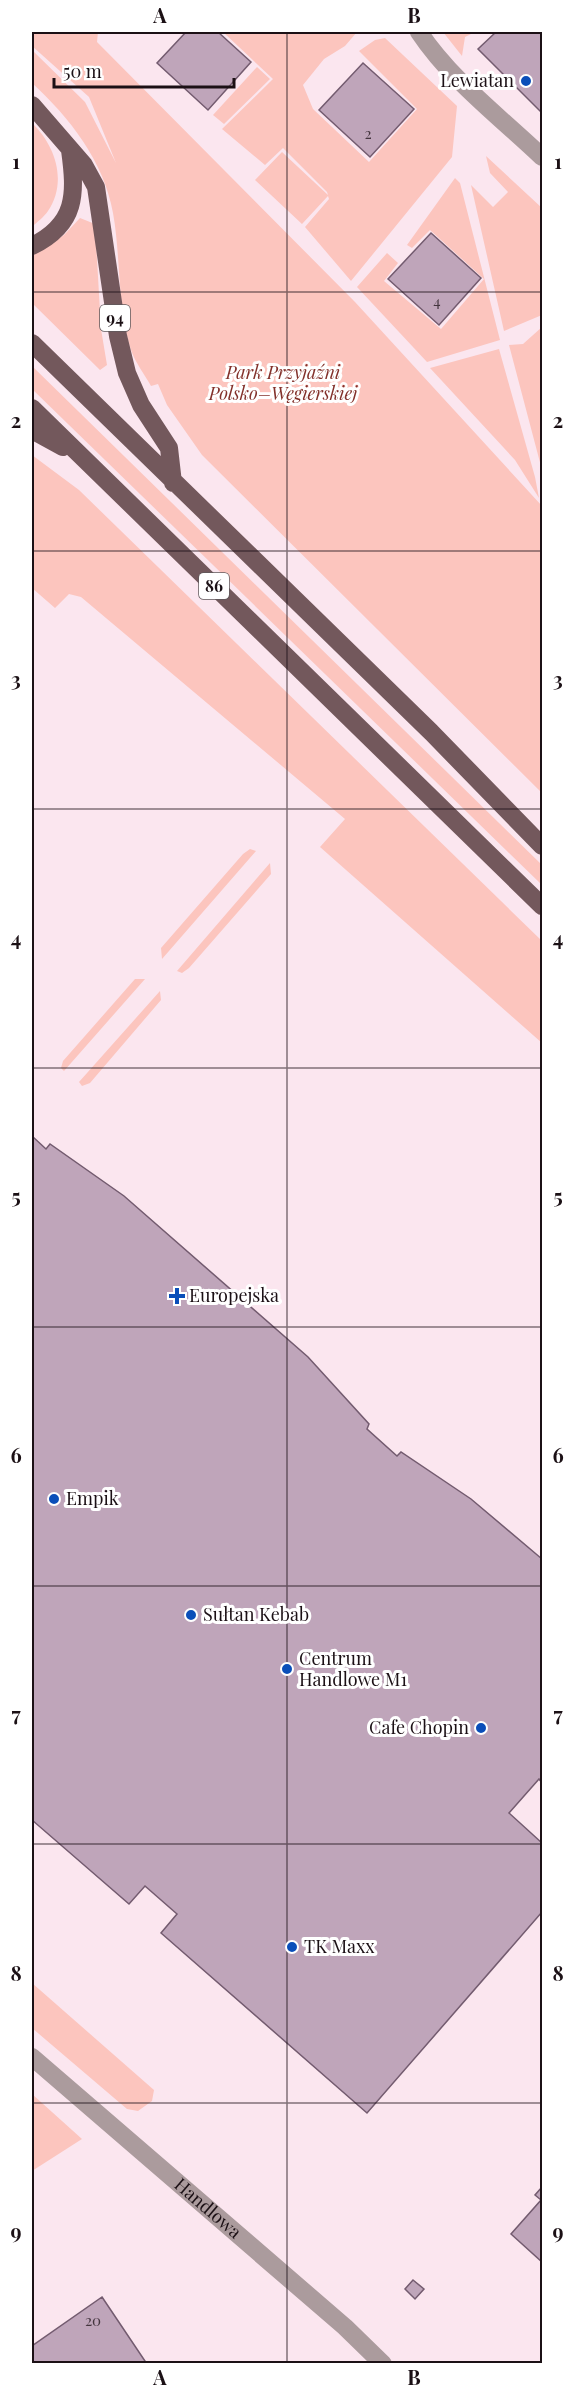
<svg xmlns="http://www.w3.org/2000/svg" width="574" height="2395" font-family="'Playfair Display',serif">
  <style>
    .green { fill: #fcc5be }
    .building { fill: #bfa5ba; stroke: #735b6f; stroke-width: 1.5 }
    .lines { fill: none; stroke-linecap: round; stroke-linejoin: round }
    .street { stroke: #ab9b9d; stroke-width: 18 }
    .primary { stroke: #73585c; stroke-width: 18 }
    .grid { fill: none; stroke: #1b1015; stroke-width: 1.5; stroke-opacity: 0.55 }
    .poi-dot { fill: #0a4eb9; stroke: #fff; stroke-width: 2 }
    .labels { text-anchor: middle; stroke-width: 6; stroke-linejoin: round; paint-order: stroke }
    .number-label { font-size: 15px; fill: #44353e }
    .shield { fill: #fff; stroke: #5f585b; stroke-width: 1.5 }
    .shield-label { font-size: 16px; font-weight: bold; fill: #1b1015 }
    .poi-label { font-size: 18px; fill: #1b1015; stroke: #fff; text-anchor: start }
    .park-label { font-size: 18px; font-style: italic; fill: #83312b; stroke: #fff }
    .street-label { font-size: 18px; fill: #1b1015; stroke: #fff }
    .neatline { fill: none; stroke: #1b1015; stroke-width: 2 }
    .grid-label { font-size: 20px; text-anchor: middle; font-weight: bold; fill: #1b1015 }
  </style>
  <rect width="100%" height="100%" fill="#fbe6ef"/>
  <path class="green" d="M32,32h66l-1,10 258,260 187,204v287l-340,-338 -35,-50 -9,-21 -7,2c-6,-11 -16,-24 -20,-36 -14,-43 -10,-93 -18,-137 -9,-52 -44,-96 -81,-130v-33l53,52 31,61 -27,-66 -57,-51z
    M223,32h134l-12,14 -21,13 -21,26 10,24 56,53 48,-53 -58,-58 16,-11 10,-2 72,68 -5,51 -101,124 -46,-54 24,-28 -1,-3 -26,28 -47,-44 27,-28 46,43 -1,-3 -44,-44 -18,17 -43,-36 51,-50z
    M443,32h32l-10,5 -3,19z
    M257,67l13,12 -46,45 -11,-9z
    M32,123c23,22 36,58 16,88 -4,6 -11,11 -16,16z
    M486,156l56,52v107l-38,16 -33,-146 22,22 15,-15 -18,-19z
    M455,178l5,5 40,157 -73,22 -70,-75 30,-34 11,10 -14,18 57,48 43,-50 -54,-49 -18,18 -5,-3z
    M80,218l15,6 6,105 6,36 -7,5 -68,-67v-47l32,-21z
    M542,327v143l-33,-125 14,-1z
    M499,349l36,128 4,21 -24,-38 -85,-92z
    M32,366l510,499v20l-510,-496z
    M32,455l47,35 463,451v102l-222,-196 25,-28 -264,-222 -12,-3 -14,14 -23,-20z
    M250,849l6,2 -94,108 -1,-11 82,-94z
    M270,863l1,11 -82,94 -7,5 -5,-2z
    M135,979h10l-81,92 -3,-3 2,-7z
    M160,991l1,9 -71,83 -8,3 -3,-4z
    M32,1983l122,107 -2,11 -14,10 -11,-2 -95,-81z
    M32,2094l50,45 -50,32z"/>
  <path class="building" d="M186,32h32l33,30 -43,48 -51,-47z
    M496,32h46v81l-64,-64z
    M363,63l51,46 -44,48 -51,-47z
    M431,233l50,45 -42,47 -51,-46z
    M32,1136l14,13 4,-5 74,52 184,161 61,67 -2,5 30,27 4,-4 70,47 71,60v224l-3,-4 -30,34 33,30v69l-175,201 -206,-180 16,-19 -32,-28 -16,18 -97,-84z
    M542,2187v75l-31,-28 30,-34 -6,-5z
    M413,2280l11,9 -9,10 -10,-10z
    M102,2297l45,67h-115v-18z"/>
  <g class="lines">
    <g class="street">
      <path d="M419,32c32,48 81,85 123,125"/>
      <path id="s1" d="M32,2057l313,270 38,37"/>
    </g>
    <path class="primary" d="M32,105l52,60 12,22 22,149 9,37 14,32 28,43 4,35
      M32,246c45,-22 44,-52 38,-96
      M32,343l399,389 111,114
      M32,408l510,498
      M32,430l31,17"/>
  </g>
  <path class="grid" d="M287,32v2332M32,292h510M32,551h510M32,809h510M32,1068h510M32,1327h510M32,1586h510M32,1844h510M32,2103h510"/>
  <g class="poi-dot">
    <circle cx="526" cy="81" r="6"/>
    <path d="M174 1287h6v6h6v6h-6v6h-6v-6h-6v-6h6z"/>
    <circle cx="54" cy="1499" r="6"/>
    <circle cx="191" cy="1615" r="6"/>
    <circle cx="287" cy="1669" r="6"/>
    <circle cx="481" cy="1728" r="6"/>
    <circle cx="292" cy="1947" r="6"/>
  </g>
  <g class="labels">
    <g class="number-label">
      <text x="368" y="139">2</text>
      <text x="437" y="307">4</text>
      <text x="93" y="2326">20</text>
    </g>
    <g class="shield">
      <rect x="100" y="305" width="30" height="26" rx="4.5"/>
      <rect x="199" y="573" width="30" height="26" rx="4.5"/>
    </g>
    <g class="shield-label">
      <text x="115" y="324">94</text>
      <text x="214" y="592">86</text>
    </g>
    <g class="poi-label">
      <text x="514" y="87" text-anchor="end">Lewiatan</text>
      <text x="189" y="1302">Europejska</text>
      <text x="66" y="1505">Empik</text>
      <text x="203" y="1621">Sułtan Kebab</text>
      <text x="299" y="1665">Centrum<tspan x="299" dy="21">Handlowe M1</tspan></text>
      <text x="469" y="1734" text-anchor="end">Cafe Chopin</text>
      <text x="304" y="1953">TK Maxx</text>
    </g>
    <g class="park-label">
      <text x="283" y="379">Park Przyjaźni<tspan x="283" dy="21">Polsko–Węgierskiej</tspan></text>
    </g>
    <g class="street-label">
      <text dy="6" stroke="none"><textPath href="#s1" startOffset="232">Handlowa</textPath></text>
    </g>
  </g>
  <rect width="574" height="2395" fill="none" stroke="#ffffff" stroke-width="66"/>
  <path d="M54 78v9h180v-9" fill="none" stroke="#1b1015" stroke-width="3"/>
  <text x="63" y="78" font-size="18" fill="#1b1015" stroke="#ffffff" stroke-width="4.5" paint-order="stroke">50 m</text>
  <rect x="33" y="33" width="508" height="2329" class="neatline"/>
  <g class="grid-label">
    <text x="160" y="23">A</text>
    <text x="414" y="23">B</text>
    <text x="16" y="169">1</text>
    <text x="558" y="169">1</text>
    <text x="16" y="428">2</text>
    <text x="558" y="428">2</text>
    <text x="16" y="687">3</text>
    <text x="558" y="687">3</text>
    <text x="16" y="946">4</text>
    <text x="558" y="946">4</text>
    <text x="16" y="1204">5</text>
    <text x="558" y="1204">5</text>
    <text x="16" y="1463">6</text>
    <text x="558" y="1463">6</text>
    <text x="16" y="1722">7</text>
    <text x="558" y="1722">7</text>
    <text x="16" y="1981">8</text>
    <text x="558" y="1981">8</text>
    <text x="16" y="2239">9</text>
    <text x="558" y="2239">9</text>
    <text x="160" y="2385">A</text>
    <text x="414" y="2385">B</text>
  </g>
</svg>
